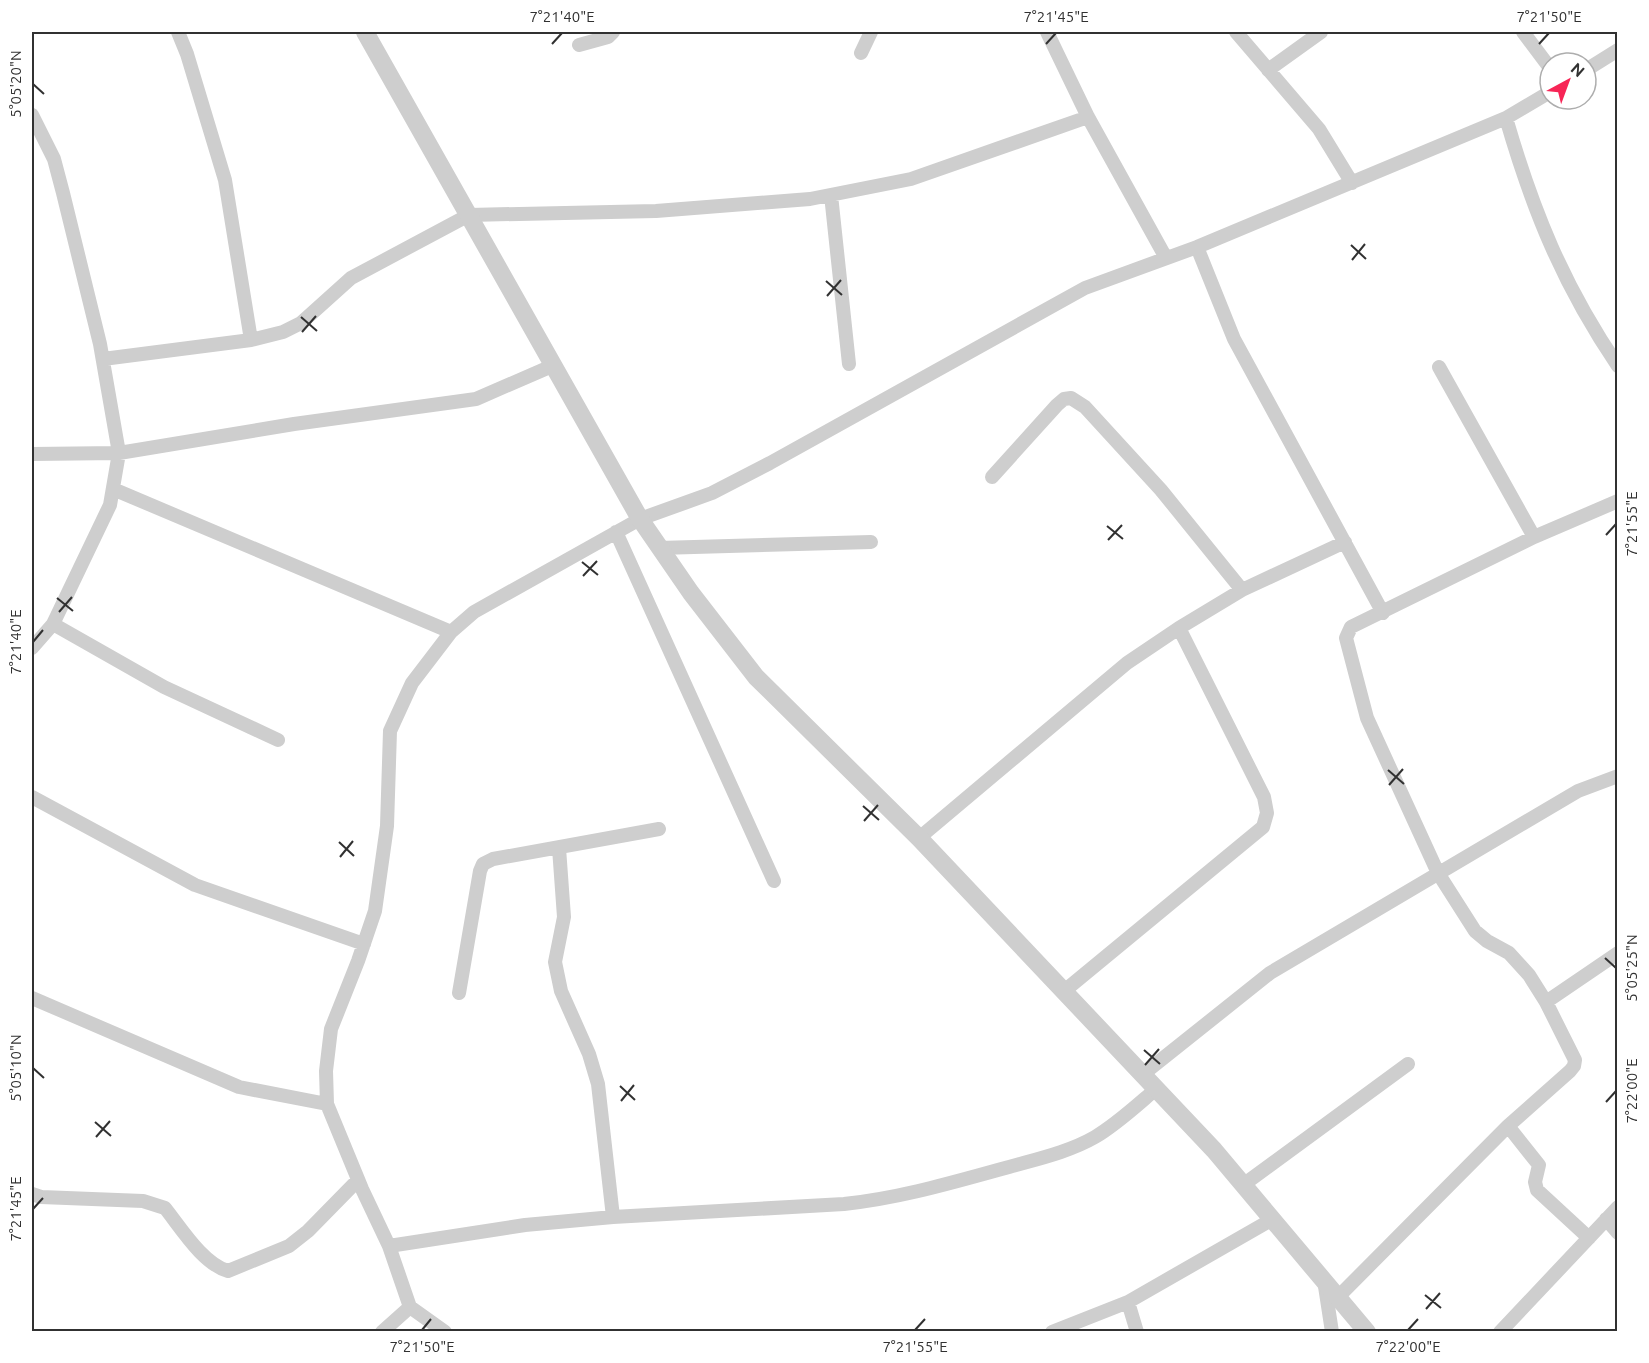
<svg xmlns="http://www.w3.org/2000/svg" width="1649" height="1363" font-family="Ubuntu,sans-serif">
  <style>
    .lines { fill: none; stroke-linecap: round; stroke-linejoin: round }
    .minor { stroke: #cecece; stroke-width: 14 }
    .tertiary { stroke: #cecece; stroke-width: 18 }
    .ticks { fill: none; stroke: #313131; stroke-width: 2 }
    .neatline { fill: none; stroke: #313131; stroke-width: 2 }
    .ticks-label { font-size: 15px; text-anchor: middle; fill: #313131 }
  </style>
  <rect width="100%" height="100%" fill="#fff"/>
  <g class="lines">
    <path class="minor" d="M178,32l9,22 38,126 26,160
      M1047,32l41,85 78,141
      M1236,32l83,97 33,54
      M1523,32l27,36
      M579,45l29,-8 5,-5
      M861,53l10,-21
      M1268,70l53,-38
      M1586,70l32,-20
      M32,115l22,44 9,34 37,151 19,109 -9,52 -57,119 -21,24
      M1506,118c27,93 57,167 112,248
      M831,195l18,169
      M1197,247l37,92 149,274
      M103,359l148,-19 32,-8 18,-9 50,-45 118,-63 187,-4 154,-12 101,-20 177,-62
      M1439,367l95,170
      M32,454l87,-1 175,-29 182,-25 76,-33
      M992,477l65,-72 7,-6 7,-1 14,9 76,83 81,100
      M113,489l338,143
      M616,532l158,349
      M659,548l212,-6
      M53,624l111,63 114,53
      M32,797l163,88 169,59
      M919,838l208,-175 52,-35 63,-38 103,-48
      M559,848l5,69 -9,45 6,29 28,63 9,30 15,133
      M1063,992l200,-165 4,-14 -3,-16 -85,-169
      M459,993l21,-122 3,-7 10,-5 166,-30
      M32,998l207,89 88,17
      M1546,1002l72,-49
      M1142,1075l128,-102 308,-182 40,-15
      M1508,1126l31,39 -4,17 2,8 52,48
      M1243,1185l165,-121
      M32,1194l9,3 102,4 22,7c16,20 38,56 63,63l61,-25 19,-15 50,-51
      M1606,1219l12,14
      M389,1246l136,-21 88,-8 231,-13c57,-6 110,-22 165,-37 28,-8 60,-15 86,-30 22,-13 41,-31 61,-48
      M1324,1280l8,52
      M1338,1297l170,-171 62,-55 4,-5 1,-6 -29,-58 -17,-27 -20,-22 -22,-12 -12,-10 -37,-58 -71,-155 -21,-80 5,-11 183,-90 84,-36
      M1128,1302l9,30
      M382,1332l28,-25
      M445,1332l-35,-25 -21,-61 -27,-57 -35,-85 -1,-33 5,-42 27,-68 17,-50 12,-85 3,-95 22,-48 39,-51 23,-20 166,-93 72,-26 58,-30 315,-175 112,-41 309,-129 44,-26
      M1052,1332l76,-30 143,-82
      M1500,1332l118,-125"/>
    <path class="tertiary" d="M365,32l275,487 51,74 65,84 163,161 295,312 153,182"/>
  </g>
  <path class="ticks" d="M552,44l10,-11M1046,44l10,-11M1539,44l10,-11M33,84l11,10M1351,245l15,14M1352,260l13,-16M826,281l16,14M827,296l14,-16M301,317l16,14M302,332l14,-16M1107,526l16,13M1606,535l10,-11M1108,540l14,-15M582,562l16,13M583,576l14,-15M57,598l16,13M59,612l13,-15M33,642l10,-12M1388,770l16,14M1389,785l14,-16M863,806l16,14M864,821l14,-16M339,842l15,14M340,857l13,-16M1605,958l11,10M1144,1050l16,14M1145,1065l14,-16M33,1068l11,10M620,1086l15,14M621,1101l13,-16M1606,1102l10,-11M95,1122l16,14M96,1137l14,-16M33,1209l10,-11M1425,1295l16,13M1426,1309l14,-16M422,1330l9,-11M915,1330l10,-11M1408,1330l10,-11"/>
  <rect width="1649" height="1363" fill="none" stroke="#ffffff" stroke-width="66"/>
  <g transform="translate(1568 81) rotate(41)"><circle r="28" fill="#ffffff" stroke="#adadad" stroke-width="1.5"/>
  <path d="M0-4.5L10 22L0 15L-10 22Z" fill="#f72556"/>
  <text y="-9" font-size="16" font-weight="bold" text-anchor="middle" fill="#313131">N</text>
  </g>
  <rect x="33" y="33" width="1583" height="1297" class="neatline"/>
  <g class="ticks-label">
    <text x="562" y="22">7°21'40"E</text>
    <text x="1056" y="22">7°21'45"E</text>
    <text x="1549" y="22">7°21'50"E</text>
    <text transform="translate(16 84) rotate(-90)" y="5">5°05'20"N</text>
    <text transform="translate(1632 524) rotate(-90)" y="5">7°21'55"E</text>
    <text transform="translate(16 642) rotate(-90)" y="5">7°21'40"E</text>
    <text transform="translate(1632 968) rotate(-90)" y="5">5°05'25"N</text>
    <text transform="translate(16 1068) rotate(-90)" y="5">5°05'10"N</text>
    <text transform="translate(1632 1091) rotate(-90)" y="5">7°22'00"E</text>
    <text transform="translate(16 1209) rotate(-90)" y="5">7°21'45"E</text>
    <text x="422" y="1352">7°21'50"E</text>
    <text x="915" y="1352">7°21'55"E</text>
    <text x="1408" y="1352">7°22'00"E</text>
  </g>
</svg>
